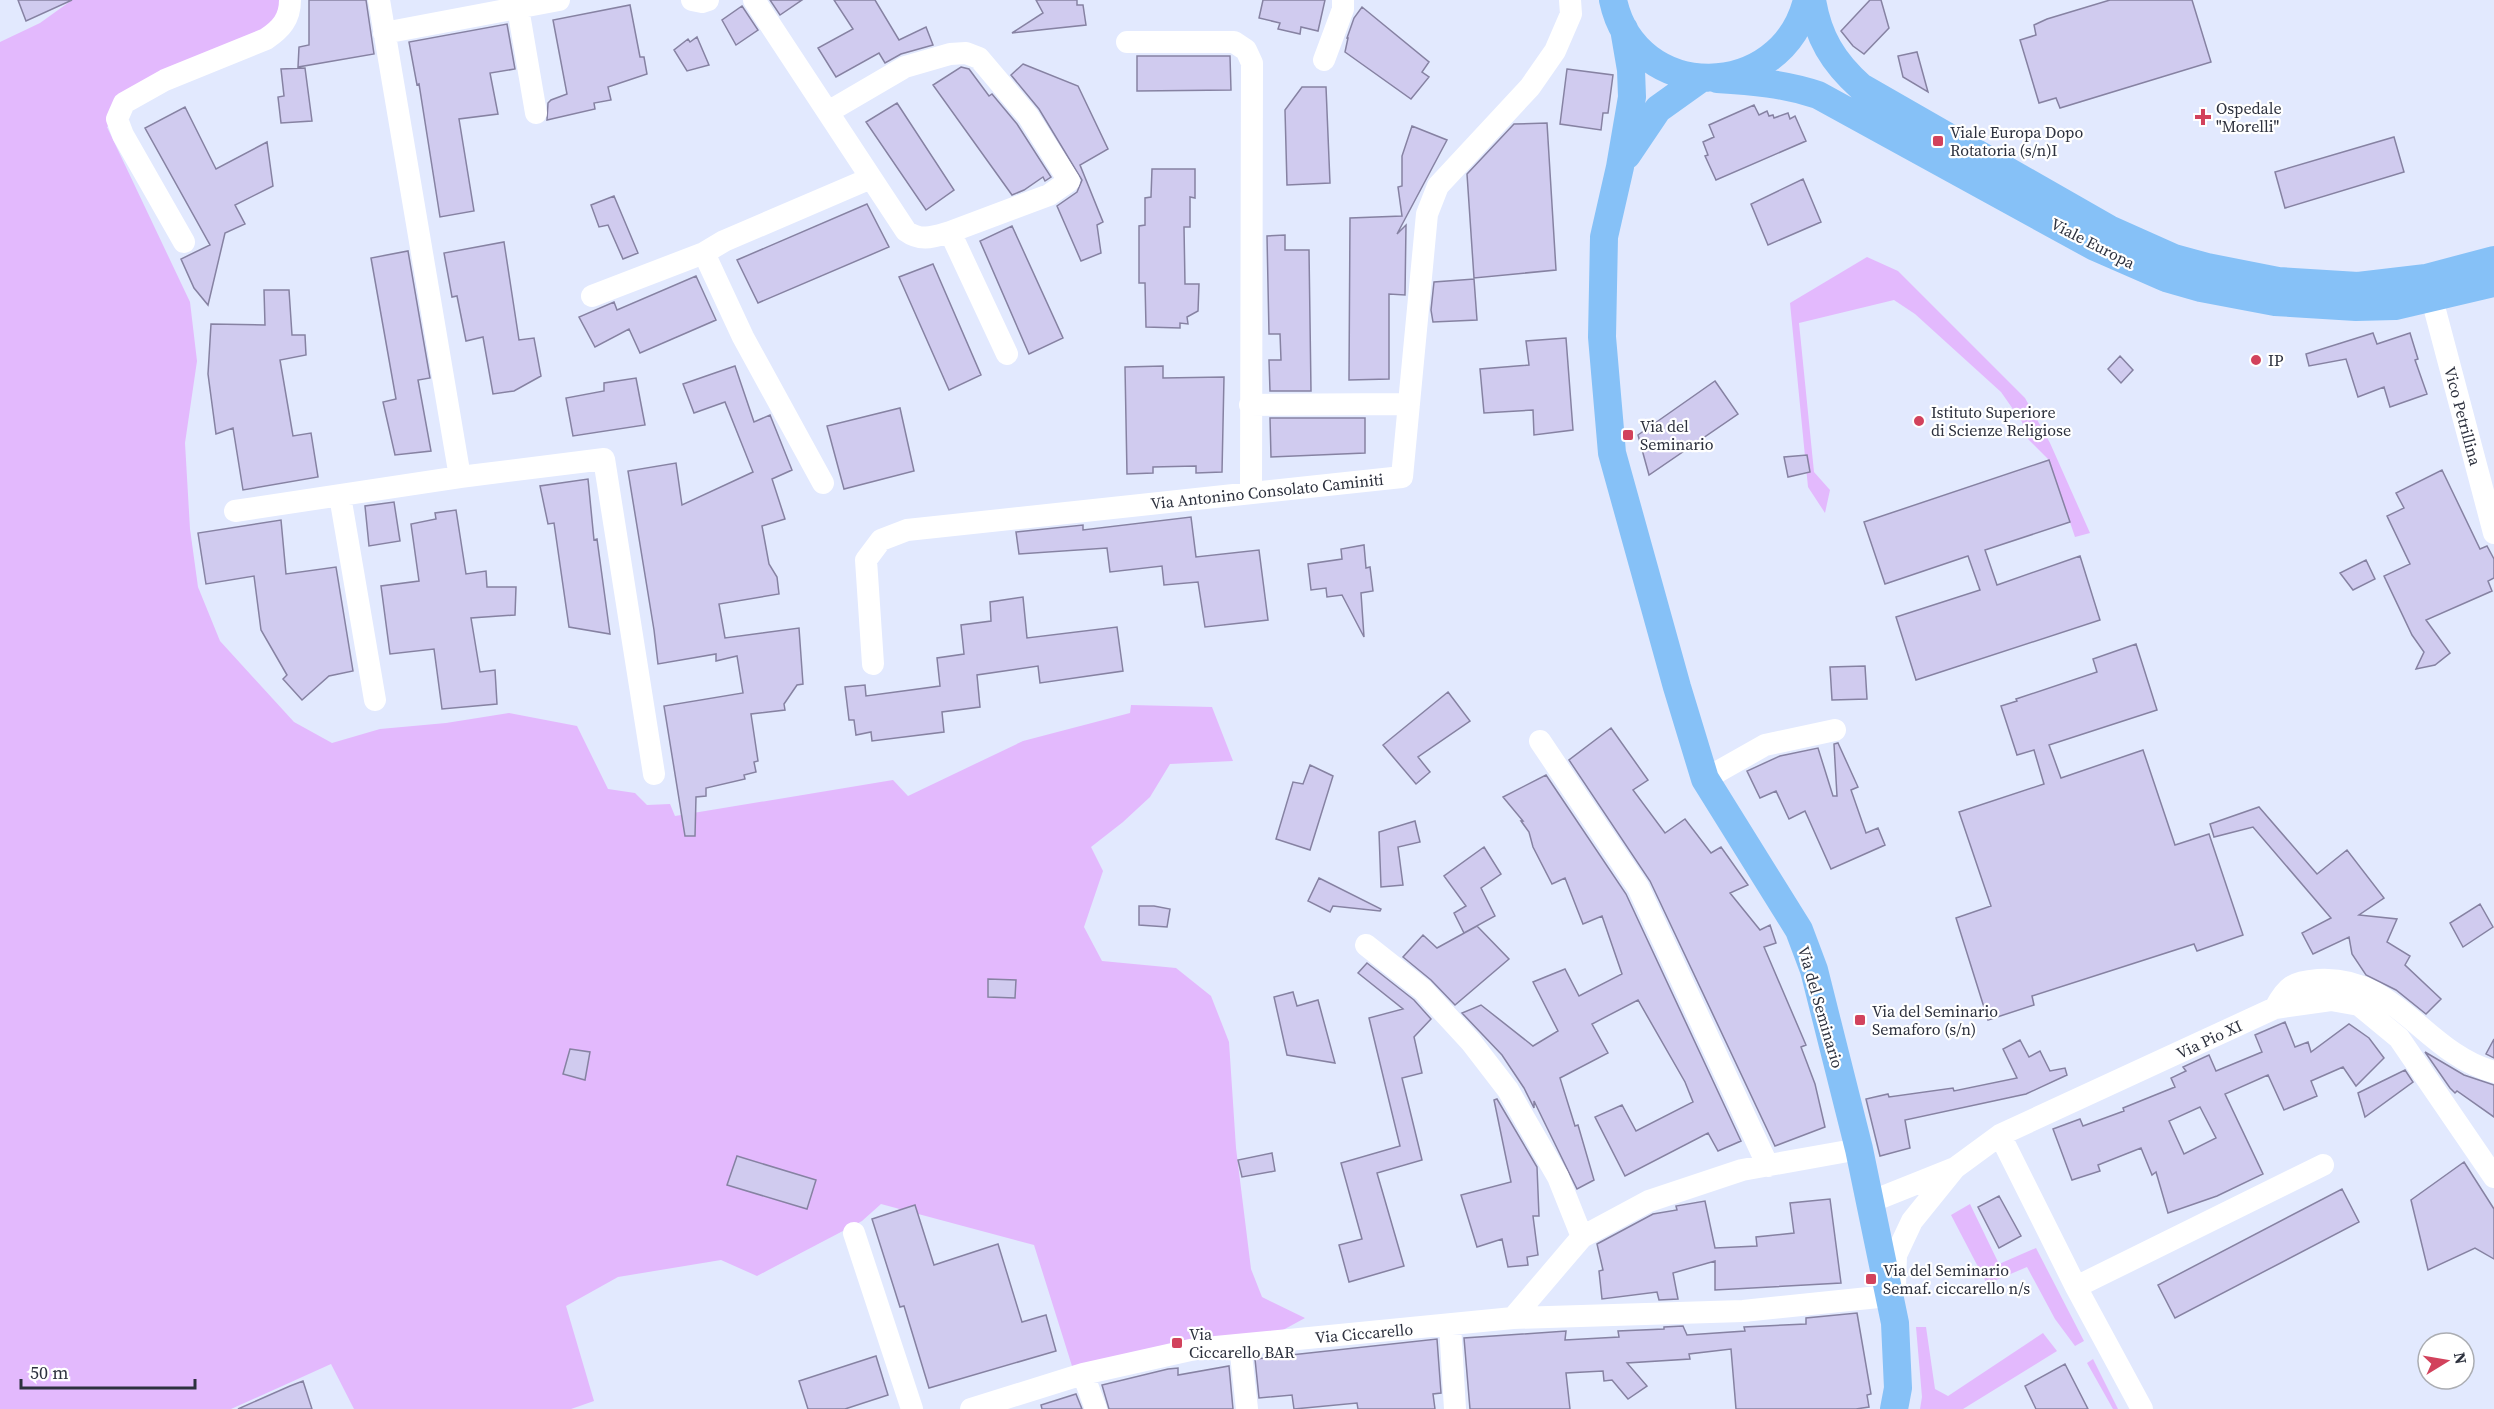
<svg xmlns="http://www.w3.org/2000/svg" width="2494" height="1409" font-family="'Source Serif 4',serif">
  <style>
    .green { fill: #e3b9fd }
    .building { fill: #d0cbef; stroke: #8682a2; stroke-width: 1.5; fill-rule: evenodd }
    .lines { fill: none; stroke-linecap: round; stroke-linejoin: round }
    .minor { stroke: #fff; stroke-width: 22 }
    .major { stroke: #86c1f7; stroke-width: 28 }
    .poi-dot { fill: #d2425c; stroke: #fff; stroke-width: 2 }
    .labels { text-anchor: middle; stroke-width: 4.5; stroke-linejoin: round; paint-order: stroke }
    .poi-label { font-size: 16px; fill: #2d313e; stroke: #fff; text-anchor: start }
    .street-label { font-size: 16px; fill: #2d313e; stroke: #fff }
  </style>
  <rect width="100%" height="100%" fill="#e2e9fe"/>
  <path class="green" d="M72,0h218l-9,30 -116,50 -58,47 83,175 7,59 -12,82 5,86 8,58 22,54 74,81 38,21 48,-14 66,-6 63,-10 68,13 31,63 27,4 12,12 23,-1 5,12 218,-36 15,16 115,-55 107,-28 1,-8 81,2 21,54 -63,3 -20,33 -27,25 -32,25 12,24 -19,56 18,34 74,7 35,28 18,46 7,106 15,121 11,28 43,21 -22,12 -211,36 -38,-121 -153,-41 -19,17 -105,55 -36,-16 -103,17 -52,29 28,95 -23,8h-217l-23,-45 -100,45h-231v-1367l40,-19z
    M1867,257l31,14 127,127 25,45 40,90 -15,4 -26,-77 -21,-21 -6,-17 -21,-30 -86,-78 -21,-14 -95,23 15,149 16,18 -5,23 -17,-26 -18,-184z
    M1970,1204l29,60 37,-16 48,93 -9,5 -20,-27 -28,-52 -40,17 -36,-69z
    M1916,1327h10l9,62 13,7 95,-63 14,18 -94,58h-43l2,-12z
    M2093,1359l25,50h-5l-26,-46z"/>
  <path class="building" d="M18,0h54l-46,21z
    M309,0h57l8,54 -76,13 1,-20 10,-2z
    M770,0h32l-22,15z
    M834,0h41l24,40 27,-13 7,18 -32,9 -16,9 -6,-10 -43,24 -18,-29 35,-19z
    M1036,0h41v5h6l3,20 -74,8 31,-20z
    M1263,0h62l-7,31 -17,-4 -1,7 -22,-5 2,-6 -21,-5z
    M1870,0h11l8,28 -25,26 -11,-8 -12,-15z
    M2110,0h82l19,62 -151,46 -4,-10 -17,5 -19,-63 16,-5 -2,-10 13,-6z
    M630,5l10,52h4l3,17 -39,13 3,13 -17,3 1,6 -48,11 1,-17 3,-3 16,-6 -14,-74z
    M742,6l16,24 -22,15 -14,-25z
    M1362,7l67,55 -7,10 7,5 -18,22 -66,-47 3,-14h-1l7,-20z
    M507,24l8,45 -25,4 8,41 -39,5 15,92 -34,6 -21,-133 -2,1 -8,-43z
    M697,37l12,28 -22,6 -13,-21 14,-11 2,3z
    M1917,52l11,40 -25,-15 -5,-21z
    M1137,56h93l1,34 -94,1z
    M1023,64l55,22 30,63 -28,16 23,57 -6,3 4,28 -20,8 -24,-55 20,-14 5,-12 -43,-71 -28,-34z
    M961,67l8,2 20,27 3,-2 25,30 34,53 -6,4 -2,-4 -19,13 -12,5 -79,-110z
    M305,68l7,53 -31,2 -3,-26 6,-1 -3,-27z
    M1567,69l46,6 -5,38h-5l-2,17 -41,-6z
    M1302,87h24l4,96 -43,2 -2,-75z
    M897,103l57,87 -28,20 -60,-88z
    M1754,105l5,10 8,-4 2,5 4,-1 1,3 14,-5 2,6 5,-3 11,25 -90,39 -11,-24 3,-1 -5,-13 11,-5 -5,-12z
    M185,107l31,62 51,-27 6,44 -38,19 10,19 -20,9 -17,72 -14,-17 -13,-29 29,-14 -65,-117z
    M1547,123l9,147 -82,8 -7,-104 47,-50z
    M1412,126l35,14 -50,94 9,-9 -1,70 -16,-1v85l-40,1 1,-162 52,-2 -4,-29 4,-1v-30z
    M2394,137l10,35 -119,36 -10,-36z
    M1152,169h43v29l-5,-1v30h-6l1,57h14l-1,27 -11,6 1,7 -8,-1v5l-34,-1 -1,-44h-6v-57l6,-1v-27l6,-1z
    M1803,179l18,43 -53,23 -17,-41z
    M614,196l24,57 -15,6 -15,-34 -9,2 -8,-22z
    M867,204l22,43 -131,56 -21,-43z
    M1012,226l51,112 -34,16 -49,-113z
    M1285,235v15h24l2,141h-41l-1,-31h12l-1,-26h-11l-2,-98z
    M504,242l15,98 15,-2 7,38 -27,15 -21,3 -10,-57 -17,4 -9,-45 -5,1 -8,-44z
    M408,251l22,127 -12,2 13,71 -36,4 -12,-53 13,-3 -25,-141z
    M933,264l48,111 -32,15 -50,-113z
    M696,276l20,44 -76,33 -11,-24 -34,18 -16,-30 35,-15 3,8z
    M1474,279l3,41 -44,2 -2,-12 3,-28z
    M264,290h25l3,45h13l1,20 -26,5 13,76 18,-3 7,44 -75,13 -10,-62 -17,6 -8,-60 3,-50 54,1z
    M2373,333l4,11 33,-11 8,26 -3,1 12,34 -37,13 -6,-20 -26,10 -12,-38 -37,7 -3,-12z
    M1566,338l7,92 -39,5 -1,-25 -49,3 -4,-44 49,-4 -3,-24z
    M2120,356l13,14 -12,13 -13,-14z
    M735,366l19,56 16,-7 22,55 -20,9 13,40 -23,7 7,38 8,13 2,17 -60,10 6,34 74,-10 4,56 -6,1 -13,19 1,6 -34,4 7,47 -4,1 2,10 -12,3 1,4 -39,9v8l-10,1 -1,39h-10l-21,-130 79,-13 -6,-37 -21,5v-7l-58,10 -4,-34 -26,-159 48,-8 6,42 71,-33 -28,-70 -31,11 -11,-29z
    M1163,366v12l61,-1 -2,95 -26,1v-7l-43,1v6l-26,1 -2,-107z
    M636,378l9,47 -72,11 -7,-38 38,-7v-8z
    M1715,381l23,33 -89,61 -11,-40z
    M900,408l14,63 -70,18 -17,-63z
    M1270,418h95v35l-94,4z
    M1807,455l3,17 -22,5 -4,-20z
    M2049,460l21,62 -85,28 12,35 83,-29 20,64 -184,60 -20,-63 84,-27 -12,-34 -83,28 -21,-62z
    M2442,470l38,79 7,-3 7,13v19l-6,3 4,10 -66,29 24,33 -15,12 -19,4 8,-17 -12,-17 -28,-59 26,-12 -23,-48 17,-8 -8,-15z
    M588,479l6,61 3,-1 13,95 -41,-7 -15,-104 -6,1 -8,-38z
    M394,502l6,39 -31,5 -4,-40z
    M456,510l10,64 20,-3 1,16h29l-1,28 -44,3 9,54 15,-2 2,34 -55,5 -8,-60 -44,5 -9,-68 38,-5 -8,-57 25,-5 -1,-6z
    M1191,517l5,40 63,-7 9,70 -63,7 -7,-45 -34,3 -2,-19 -52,6 -3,-24 -88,6 -3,-22 67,-7v5z
    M281,520l5,54 50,-7 17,104 -24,5 -27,24 -19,-21 4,-4 -26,-45 -7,-54 -48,8 -8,-51z
    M1364,545l2,23 4,-1 3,24 -12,2 3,44 -22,-42 -15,2 -1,-9 -15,2 -3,-26 34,-5 -1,-10z
    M2366,560l9,19 -22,11 -13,-17z
    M1023,597l4,41 90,-11 6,44 -83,12 -2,-17 -61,9 3,32 -38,5 2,20 -72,9 -1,-9 -15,3 -2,-15h-5l-4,-33 20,-2 1,11 74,-10 -3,-28 27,-4 -3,-29 30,-4 -1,-19z
    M2136,644l21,66 -108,35 12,33 82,-28 32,95 34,-11 34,101 -46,16 -3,-7 -162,52 2,9 -46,15 -32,-102 35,-12 -32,-94 85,-28 -10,-34 -17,5 -16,-49 16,-5 -1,-2 81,-27 -4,-13z
    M1865,666l2,33 -35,1 -2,-33z
    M1448,692l22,29 -52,36 12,15 -14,12 -33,-39z
    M1611,728l37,52 -15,10 32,43 20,-14 26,34 10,-6 27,38 -18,8 30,37 10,-5 6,18 -12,4 42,98 -5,2 14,37 10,43 -50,19 -125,-265 -81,-121z
    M1838,743l20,44 -7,3 15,43 12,-5 7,17 -54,24 -26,-58 -16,8 -13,-28 -16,7 -13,-27 33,-15 38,-8 15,48h4l-3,-52z
    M1310,765l23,11 -23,74 -34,-11 17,-57 10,2z
    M1546,775l80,119 115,247 -23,10 -10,-18 -83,43 -30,-59 27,-12 14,26 57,-29 -8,-20 -47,-82 -46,24 16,29 -48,25 15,48 3,-1 16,55 -17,9 -43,-88v7l-10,-20 -22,-33 -40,-42 19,-8 52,41 25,-15 -25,-49 32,-13 14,27 43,-22 -20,-58 -19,8 -18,-46 -13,6 -19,-37 -4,-15 -8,-11h2l-20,-24z
    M2259,807l58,67 30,-24 37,48 -25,17 38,4 -10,23 23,14 -5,9 36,34 -15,15 -30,-24 -30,-15 -14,-21 -3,-17 -36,17 -11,-21 29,-15 -78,-91 -39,10 -4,-13z
    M1415,821l5,21 -22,5 5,38 -22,2 -2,-55z
    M1484,847l17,27 -20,14 14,28 -31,17 -10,-20 12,-7 -22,-30z
    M1319,878l62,31 -1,2 -47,-5 -3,6 -22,-11z
    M2480,904l13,23 -30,20 -13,-24z
    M1139,906h15l16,3 -3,18 -28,-2z
    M1477,926l32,33 -54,46 -24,-25 -28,-23 20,-22 14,13z
    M1367,963l47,37 17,19 -17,18 8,36 -20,5 20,82 -45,13 27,93 -55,16 -10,-37 23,-6 -21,-76 59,-17 -31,-128 34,-9 -45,-36z
    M988,979l28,1 -1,18 -27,-1z
    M1293,992l4,14 21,-6 17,63 -48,-8 -13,-58z
    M2285,1022l10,25 13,-5 3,10 38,-28 20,14 15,20 -28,28 -13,-19 -32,14 6,15 -33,14 -16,-35 -43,19 38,80 -46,22 -49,17 -12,-41 -4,3 -11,-27 -43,17 2,6 -28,9 -19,-51 27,-10 3,7 41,-15 -1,-3 52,-21 -4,-9 15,-7 -3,-4 26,-12 7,16 46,-19 -7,-17zM2200,1107l16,31 -32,16 -15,-33z
    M2494,1039v19l-8,-4z
    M2020,1040l9,17 11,-6 10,20 15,-3 2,7 -41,19 -121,26 5,28 -30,8 -14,-57 22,-5 1,3 64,-9 1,3 63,-13 -14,-29z
    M570,1049l20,3 -5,28 -22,-6z
    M2425,1052l39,23 30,10v32l-37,-26 -2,2 -5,-5z
    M2405,1070l8,12 -48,35 -7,-24z
    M1497,1099l40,68 2,49h-6l5,39 -11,2 1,8 -20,2 -6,-28 -25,8 -16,-52 50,-13 -17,-82z
    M1272,1153l3,18 -33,6 -4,-17z
    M737,1156l79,24 -9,29 -80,-24z
    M2464,1162l30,47v50l-19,-11 -47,22 -17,-70z
    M2342,1189l17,33 -184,96 -17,-33z
    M1999,1196l22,40 -22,12 -21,-41z
    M1830,1199l11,84 -126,7v-29l-42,12 5,26 -19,1 -2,-8 -55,7 -3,-28 4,-1 -6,-26 56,-30 24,-4 -1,-4 29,-5 10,47 42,-2 -1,-9 38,-4 -4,-30z
    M915,1205l19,60 64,-21 24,78 24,-7 10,36 -127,37 -25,-82 -4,1 -28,-88z
    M1857,1313l14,81 -4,1 2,12 -13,2h-120l-5,-60 -42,5 1,5 -63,4 20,23 -19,13 -16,-19 -8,1 -1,-10 -37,2 4,36h-100l-6,-71 102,-7 -1,9 54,-3 -1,-6 46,-2v-2l19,-1 4,9 58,-4 -1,-4 62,-3v-6z
    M1437,1339l4,54 -8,1 2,15h-77l-1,-6 -63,6 -2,-14 -33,3 -4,-39z
    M876,1356l12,39 -43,14h-37l-9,-28z
    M2065,1364l23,45h-52l-11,-23z
    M1229,1366l4,43h-124l-7,-24 66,-16 10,-1v7z
    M303,1381l9,28h-74l52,-23z
    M1076,1394l6,15h-40l-1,-4z"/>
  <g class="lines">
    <path class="minor" d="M379,0l81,477
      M692,0l10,2 6,-2
      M754,0l152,231c15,11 27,6 44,1l57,122
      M518,8l18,105
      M384,33l175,-33
      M1127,42h107l12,8 6,13 -1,429
      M1324,60l19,-51v-9
      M828,112l77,-45 45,-13 16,-1 13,5 49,58 41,65 -20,14 -99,37
      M184,242l-61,-107 -6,-16 7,-16 41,-23 101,-41c15,-10 24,-20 24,-39
      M592,296l112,-43
      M2432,299l62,234
      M1250,405l159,-1
      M823,483l-80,-146 -39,-84 20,-12 147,-63
      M340,496l35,204
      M235,511l225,-34 144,-18 50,315
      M873,664l-7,-104 15,-20 26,-10 495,-53 25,-263 11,-28 92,-99 25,-36 16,-37 -1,-14
      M1540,741l98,146 130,279
      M1705,779l60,-34 70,-15
      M1366,945l57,45 48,52 37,48 50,87 24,60
      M2275,1008c12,-22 18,-26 43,-28 78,-5 106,73 176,92
      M2000,1135l76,152 66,122
      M1870,1202l85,-34 45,-33 275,-127 56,-8 28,5 40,33 95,139
      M854,1233l58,176
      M1895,1286l1,-31 16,-34 42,-52
      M2076,1287l247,-122
      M1513,1318l69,-81 67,-36 93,-31 117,-21
      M1450,1325l5,84
      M1240,1345l7,64
      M1083,1374l13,35
      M971,1409l112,-35 112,-25 318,-31 230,-7 145,-15"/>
    <path class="major" d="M1613,0c22,104 169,103 194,0
      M1812,0c6,37 21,62 49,87l248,142 65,29 33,9 71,14 80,5 68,-8 68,-18
      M1624,29l7,41 1,27 -12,70 -16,70 -2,100 10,116 65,234 28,92 94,151 15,40 45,179 36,174 3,65 -4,21
      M1717,79c35,2 68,5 101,16l277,152 71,31 35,10 74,14 81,5 39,-1 99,-23
      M1627,155l31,-46 42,-30"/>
  </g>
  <g class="poi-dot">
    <path d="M2200 108h6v6h6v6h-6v6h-6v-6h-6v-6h6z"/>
    <rect x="1932" y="135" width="12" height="12" rx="3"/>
    <circle cx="2256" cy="360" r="6"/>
    <circle cx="1919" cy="421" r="6"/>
    <rect x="1622" y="429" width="12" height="12" rx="3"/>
    <rect x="1854" y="1014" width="12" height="12" rx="3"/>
    <rect x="1865" y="1273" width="12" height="12" rx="3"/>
    <rect x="1171" y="1337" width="12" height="12" rx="3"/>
  </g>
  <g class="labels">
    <g class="poi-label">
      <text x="2216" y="114">Ospedale<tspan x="2216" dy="18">"Morelli"</tspan></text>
      <text x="1950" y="138">Viale Europa Dopo<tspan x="1950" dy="18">Rotatoria (s/n)I</tspan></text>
      <text x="2268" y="366">IP</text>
      <text x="1931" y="418">Istituto Superiore<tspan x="1931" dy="18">di Scienze Religiose</tspan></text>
      <text x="1640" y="432">Via del<tspan x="1640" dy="18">Seminario</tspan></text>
      <text x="1872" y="1017">Via del Seminario<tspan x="1872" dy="18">Semaforo (s/n)</tspan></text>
      <text x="1883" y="1276">Via del Seminario<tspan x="1883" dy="18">Semaf. ciccarello n/s</tspan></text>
      <text x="1189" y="1340">Via<tspan x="1189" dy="18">Ciccarello BAR</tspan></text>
    </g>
    <g class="street-label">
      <text transform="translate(2093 243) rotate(27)" y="6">Viale Europa</text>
      <text transform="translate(2463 416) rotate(75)" y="6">Vico Petrillina</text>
      <text transform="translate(1267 491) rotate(-6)" y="6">Via Antonino Consolato Caminiti</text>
      <text transform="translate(1821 1007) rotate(74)" y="6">Via del Seminario</text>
      <text transform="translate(2209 1039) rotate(-25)" y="6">Via Pio XI</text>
      <text transform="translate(1364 1333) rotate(-5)" y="6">Via Ciccarello</text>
    </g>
  </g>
  <g transform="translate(2446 1361) rotate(79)"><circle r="28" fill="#ffffff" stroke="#abadb2" stroke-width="1.5"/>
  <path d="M0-4.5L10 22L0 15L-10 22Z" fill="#d2425c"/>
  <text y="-9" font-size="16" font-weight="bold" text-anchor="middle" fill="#2d313e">N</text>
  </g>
  <path d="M21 1379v9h174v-9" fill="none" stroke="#2d313e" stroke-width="3"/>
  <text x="30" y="1379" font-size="18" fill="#2d313e" stroke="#ffffff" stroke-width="4.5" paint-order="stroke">50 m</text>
</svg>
